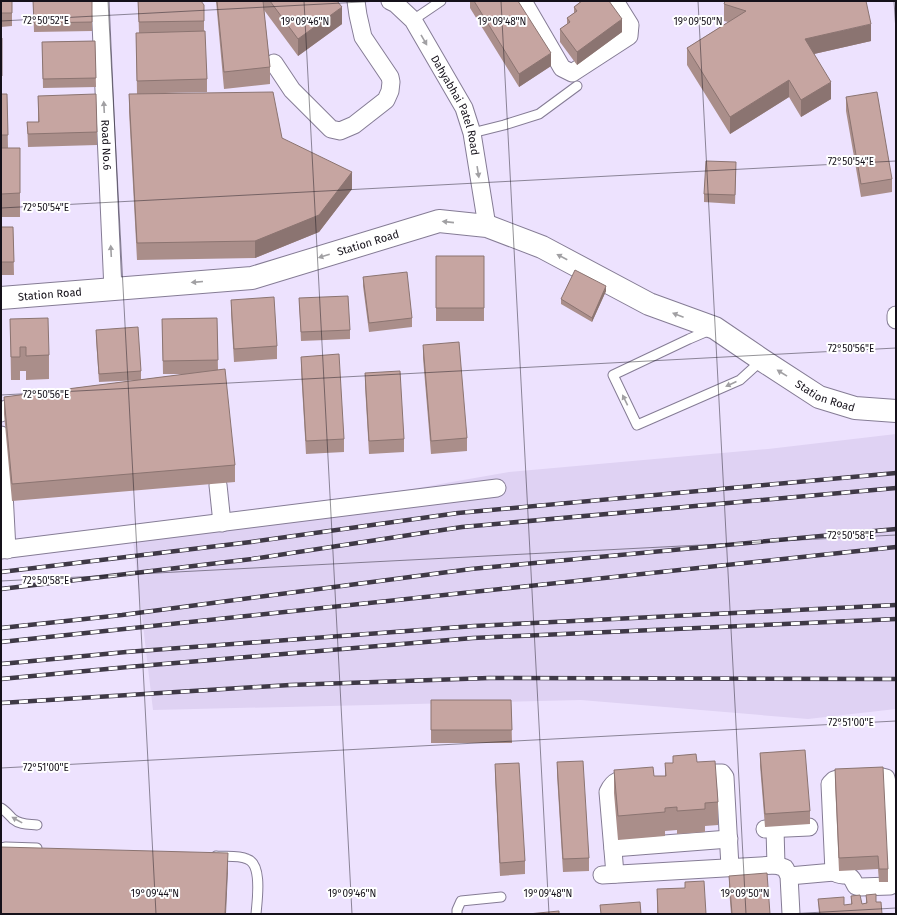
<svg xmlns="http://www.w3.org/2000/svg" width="897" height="915" font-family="'Fira Sans',sans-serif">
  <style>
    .built { fill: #dfd2f3 }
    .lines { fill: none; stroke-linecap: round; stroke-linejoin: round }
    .service-casing { stroke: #857c95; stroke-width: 11 }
    .minor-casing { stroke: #857c95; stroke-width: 19 }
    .tertiary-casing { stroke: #857c95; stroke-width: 24 }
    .service { stroke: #fff; stroke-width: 9 }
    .minor { stroke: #fff; stroke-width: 17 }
    .tertiary { stroke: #fff; stroke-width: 22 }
    .rail-casing { stroke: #3f3946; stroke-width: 4.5 }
    .rail { stroke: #fff; stroke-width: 3; stroke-dasharray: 9; stroke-linecap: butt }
    .wall { fill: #aa8e8a }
    .shaded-wall { fill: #8b7471 }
    .building { fill: #c6a5a1; stroke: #8b7471 }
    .oneway { fill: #a1a0a3 }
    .ticks { fill: none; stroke: #15111a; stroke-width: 1; stroke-opacity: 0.45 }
    .labels { text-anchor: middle; stroke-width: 4; stroke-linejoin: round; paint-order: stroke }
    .street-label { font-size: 11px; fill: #15111a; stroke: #fff }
    .ticks-label { font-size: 10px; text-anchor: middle; fill: #15111a; stroke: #fff; stroke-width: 4; stroke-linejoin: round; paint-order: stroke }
  </style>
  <rect width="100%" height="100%" fill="#ede2fe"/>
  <path class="built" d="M896,434v275l-88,10 -227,-19 -428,10 -21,-178 223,-33 154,-27 259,-23z"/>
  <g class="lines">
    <defs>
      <path id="service" d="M413,20l28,-19
        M472,133l32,-8 35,-11 38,-28
        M710,330l-21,9 -76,36 24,50 103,-45 22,-20
        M1,808c5,3 8,7 12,11 7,6 16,5 24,6
        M1,848l5,-1 31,1
        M216,856c10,1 22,-1 31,3 16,5 10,42 9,55
        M457,914v-4l4,-9 40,-4"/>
      <g id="minor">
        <path id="s1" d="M100,1l13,289"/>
        <path id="s2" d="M390,1l6,3 17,16 51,88 8,25 15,93"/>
        <path d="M523,1l39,67 10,5 57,-37 1,-11 -15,-24"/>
        <path d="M274,63l18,27 39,39 9,2 14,-6 32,-25 4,-9 1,-9 -1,-5 -27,-40 -5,-22 -2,-14"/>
        <path d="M896,315v5"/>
        <path d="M1,413c5,-7 18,-6 26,-7"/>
        <path d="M1,435l6,115"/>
        <path d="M218,485l4,38"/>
        <path d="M1,550l496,-62"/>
        <path d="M694,774l23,-1h5l3,4 5,90"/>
        <path d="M882,777l4,1 1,4 7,99 -2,4 -2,1 -30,1 -4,-1c-2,-3 -3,-7 -6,-9 -4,-4 -10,0 -16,-5l-4,-88 4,-4 3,-1z"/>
        <path d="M765,829l44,-2"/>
        <path d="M775,829l1,36"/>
        <path d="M613,848l116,-9"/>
        <path d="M615,874l-7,-82c7,-15 15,-12 29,-13"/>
        <path d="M602,875l174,-10 9,3 4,8 2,38"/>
        <path d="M789,876l45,-4"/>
      </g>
      <g id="tertiary">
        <path id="s3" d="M1,298l251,-20 187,-57 48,5 55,21 107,57 66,24 47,32 57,37 36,11 41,3"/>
      </g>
    </defs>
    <use href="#service" class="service-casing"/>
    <use href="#minor" class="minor-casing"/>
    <use href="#tertiary" class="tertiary-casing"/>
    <use href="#service" class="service"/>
    <use href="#minor" class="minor"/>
    <use href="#tertiary" class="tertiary"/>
    <defs>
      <path id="rail" d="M1,572l250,-30 207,-29 438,-40
        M1,589l251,-30 210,-32 434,-39
        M1,628l121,-13 349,-46 425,-40
        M1,642l895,-95
        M1,664l125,-12 348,-26 422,-21
        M1,679l127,-12 345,-29 423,-19
        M1,703l289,-18 199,-7 407,1"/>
    </defs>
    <use href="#rail" class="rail-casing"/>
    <use href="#rail" class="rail"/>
  </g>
  <path class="wall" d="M1,1h11v25l-11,1z
    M33,1h59v30l-58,1z
    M138,1l66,17v13l3,48v13l-42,1 117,45 70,51 -33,43 -64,26 -118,2 -8,-149v-17h8l-1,-61h3z
    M216,1h121l5,23 -44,32 -34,-46 6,57v17l-46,5z
    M470,1h48l33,65 -32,21 -49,-79z
    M581,1h28l13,31 -45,33 -17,-23v-13l7,-5v-6l7,-5v-6z
    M724,4l147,37 -57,13 17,45 -30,18 -12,-20 -59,37 -43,-69v-17l41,-26 -4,-1z
    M1,38h1v51h-1z
    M95,41l1,46 -53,1 -1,-46z
    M1,94h6l1,54h12v69h-19z
    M38,96l59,36v13l-69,2 -1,-25h11z
    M846,97l46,82v13l-31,5 -15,-86z
    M736,171l-1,33 -31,-2v-8z
    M1,227h12l1,48h-13z
    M436,256h48v65h-48z
    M363,277l49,41v9l-43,5 -6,-46z
    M606,291l-14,31 -31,-18v-5z
    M299,298l51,32v9l-49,2z
    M231,300l46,46v13l-43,3 -3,-49z
    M217,318l1,52 17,95v17l-223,19 -8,-87v-17l182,-23h-23l-1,-55z
    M10,319l39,36v24l-23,1v-9h-6v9h-9z
    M96,330l45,41v9l-42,2 -3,-43z
    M423,345l44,93v13l-36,3 -8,-96z
    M301,357l43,82v13l-38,2 -5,-84z
    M365,373l39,66v13l-35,2 -4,-68z
    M431,700h80l1,43h-81z
    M760,753l50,58v13l-45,3 -5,-61z
    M673,756l24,6 21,40v23l-13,1v6l-28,2v-4l-12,1v5l-47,4 -4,-47v-23l40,6h11v-13h8z
    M557,762l32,96v13l-26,1 -6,-97z
    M495,764l30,97v13l-25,2 -5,-99z
    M835,769l53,100v13h-9l-1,-13 -39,2 -4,-89z
    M729,876l41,38h-39l-2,-25z
    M657,889l49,25h-49z
    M866,895l10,7 6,12h-63l-1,-15 26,6h7v-9l11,8 4,-1z"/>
  <path class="shaded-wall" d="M342,7v17l-44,32v-17z
    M622,19v13l-45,33v-13z
    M871,24v17l-66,15v-17z
    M551,53v13l-32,21v-13z
    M789,80v17l-59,37v-17z
    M831,82v17l-30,18v-17z
    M352,172v17l-33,43 -64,26v-17z
    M606,286v5l-14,31v-4z
    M228,853v17l-2,44h-1z"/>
  <path class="building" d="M1,1h11v12h-11z
    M33,1h59v21l-58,1z
    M138,1h63l3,4v16l-65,1z
    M217,1h46l7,66 -46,5z
    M270,1h67l5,6 -44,32z
    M474,1h44l33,52 -32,21z
    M582,1h27l13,18 -45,33 -17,-23 10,-7 -3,-4 10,-7 -3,-4z
    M725,1h141l5,23 -66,15 26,43 -30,18 -12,-20 -59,37 -43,-69 59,-37 -22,-7z
    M205,31l2,48 -70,2 -1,-48z
    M1,38h1v38h-1z
    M95,41l1,37 -53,1 -1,-37z
    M273,92l9,46 70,34 -33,43 -64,26 -118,2 -8,-149z
    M877,92l15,87 -31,5 -15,-87z
    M1,94h6l1,41h-7z
    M96,94l1,38 -69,2 -1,-12h12l-1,-26z
    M1,148h19v45l-19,1z
    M706,161l30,1 -1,33 -31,-1z
    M1,227h12l1,35h-13z
    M436,256h48v52h-48z
    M575,270l31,16 -14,32 -31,-19z
    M407,272l5,46 -43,5 -6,-46z
    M348,296l2,34 -49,2 -2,-34z
    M274,297l3,49 -43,3 -3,-49z
    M48,318l1,37 -23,1v-9h-6v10h-9l-1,-38z
    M217,318l1,42 -55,1 -1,-42z
    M138,327l3,44 -42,3 -3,-44z
    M459,342l8,96 -36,3 -8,-96z
    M339,354l5,85 -38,2 -5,-84z
    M225,369l10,96 -223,19 -8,-87z
    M400,371l4,68 -35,2 -4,-68z
    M431,700h80l1,30h-81z
    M805,750l5,61 -45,3 -5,-61z
    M696,754l1,8 18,-1 3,41 -13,1v6l-28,2v-4l-12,1v4l-47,4 -4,-46 39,-3 1,9h12l-1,-13h8v-7z
    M583,761l6,97 -26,1 -6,-97z
    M519,763l6,98 -25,2 -5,-99z
    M883,767l5,102h-9l-1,-13 -39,2 -4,-89z
    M1,847l227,6 -3,61h-224z
    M767,873l3,41h-38l-3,-38z
    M704,881l2,33h-48l-1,-25 28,-1v-6z
    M876,894v8h5l1,12h-62l-2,-15 26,-2v8l8,-1 -1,-8 9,-1 2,9 5,-1 -1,-8z
    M640,902l1,12h-40l-1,-9z
    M559,911v3h-31z"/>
  <defs><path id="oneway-solid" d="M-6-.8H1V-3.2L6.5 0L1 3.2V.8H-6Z"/></defs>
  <g class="oneway">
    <use href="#oneway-solid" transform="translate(424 40) rotate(60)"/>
    <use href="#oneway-solid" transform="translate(104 107) rotate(-93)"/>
    <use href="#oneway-solid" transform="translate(478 172) rotate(81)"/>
    <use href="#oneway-solid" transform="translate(448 222) rotate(-174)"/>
    <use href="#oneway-solid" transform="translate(111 251) rotate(-93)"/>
    <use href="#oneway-solid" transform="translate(324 256) rotate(163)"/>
    <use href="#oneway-solid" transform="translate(562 257) rotate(-152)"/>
    <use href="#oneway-solid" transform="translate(197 282) rotate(175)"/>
    <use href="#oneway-solid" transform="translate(678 315) rotate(-159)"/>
    <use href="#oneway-solid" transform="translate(782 373) rotate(-148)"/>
    <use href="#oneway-solid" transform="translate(731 384) rotate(156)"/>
    <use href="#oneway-solid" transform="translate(625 400) rotate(-116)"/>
    <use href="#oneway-solid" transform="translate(17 820) rotate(-151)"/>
  </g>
  <path class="ticks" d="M108,1l48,913M304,1l48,913M501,1l48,913M698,1l48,913M894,1l2,30M1,21l379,-20M1,208l895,-47M1,395l895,-47M1,581l895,-46M1,768l895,-47M788,914l108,-6"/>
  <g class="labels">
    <g class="street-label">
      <text dy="4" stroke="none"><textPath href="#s2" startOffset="126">Dahyabhai Patel Road</textPath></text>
      <text dy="4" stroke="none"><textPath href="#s1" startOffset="144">Road No.6</textPath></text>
      <text dy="4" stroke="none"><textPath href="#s3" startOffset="373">Station Road</textPath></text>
      <text dy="4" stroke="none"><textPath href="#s3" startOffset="49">Station Road</textPath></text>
      <text dy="4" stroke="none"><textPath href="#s3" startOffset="876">Station Road</textPath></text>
    </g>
  </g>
  <g class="ticks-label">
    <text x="46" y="24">72°50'52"E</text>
    <text x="305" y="25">19°09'46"N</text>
    <text x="502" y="25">19°09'48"N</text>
    <text x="698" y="25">19°09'50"N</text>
    <text x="851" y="165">72°50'54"E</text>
    <text x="46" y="211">72°50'54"E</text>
    <text x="851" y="352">72°50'56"E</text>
    <text x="46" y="398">72°50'56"E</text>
    <text x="851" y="539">72°50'58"E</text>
    <text x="46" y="584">72°50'58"E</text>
    <text x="851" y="726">72°51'00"E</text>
    <text x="46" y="771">72°51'00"E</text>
    <text x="155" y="897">19°09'44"N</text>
    <text x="352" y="897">19°09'46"N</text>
    <text x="548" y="897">19°09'48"N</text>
    <text x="745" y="897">19°09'50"N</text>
  </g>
  <rect width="897" height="915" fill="none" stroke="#15111a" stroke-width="4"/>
</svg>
